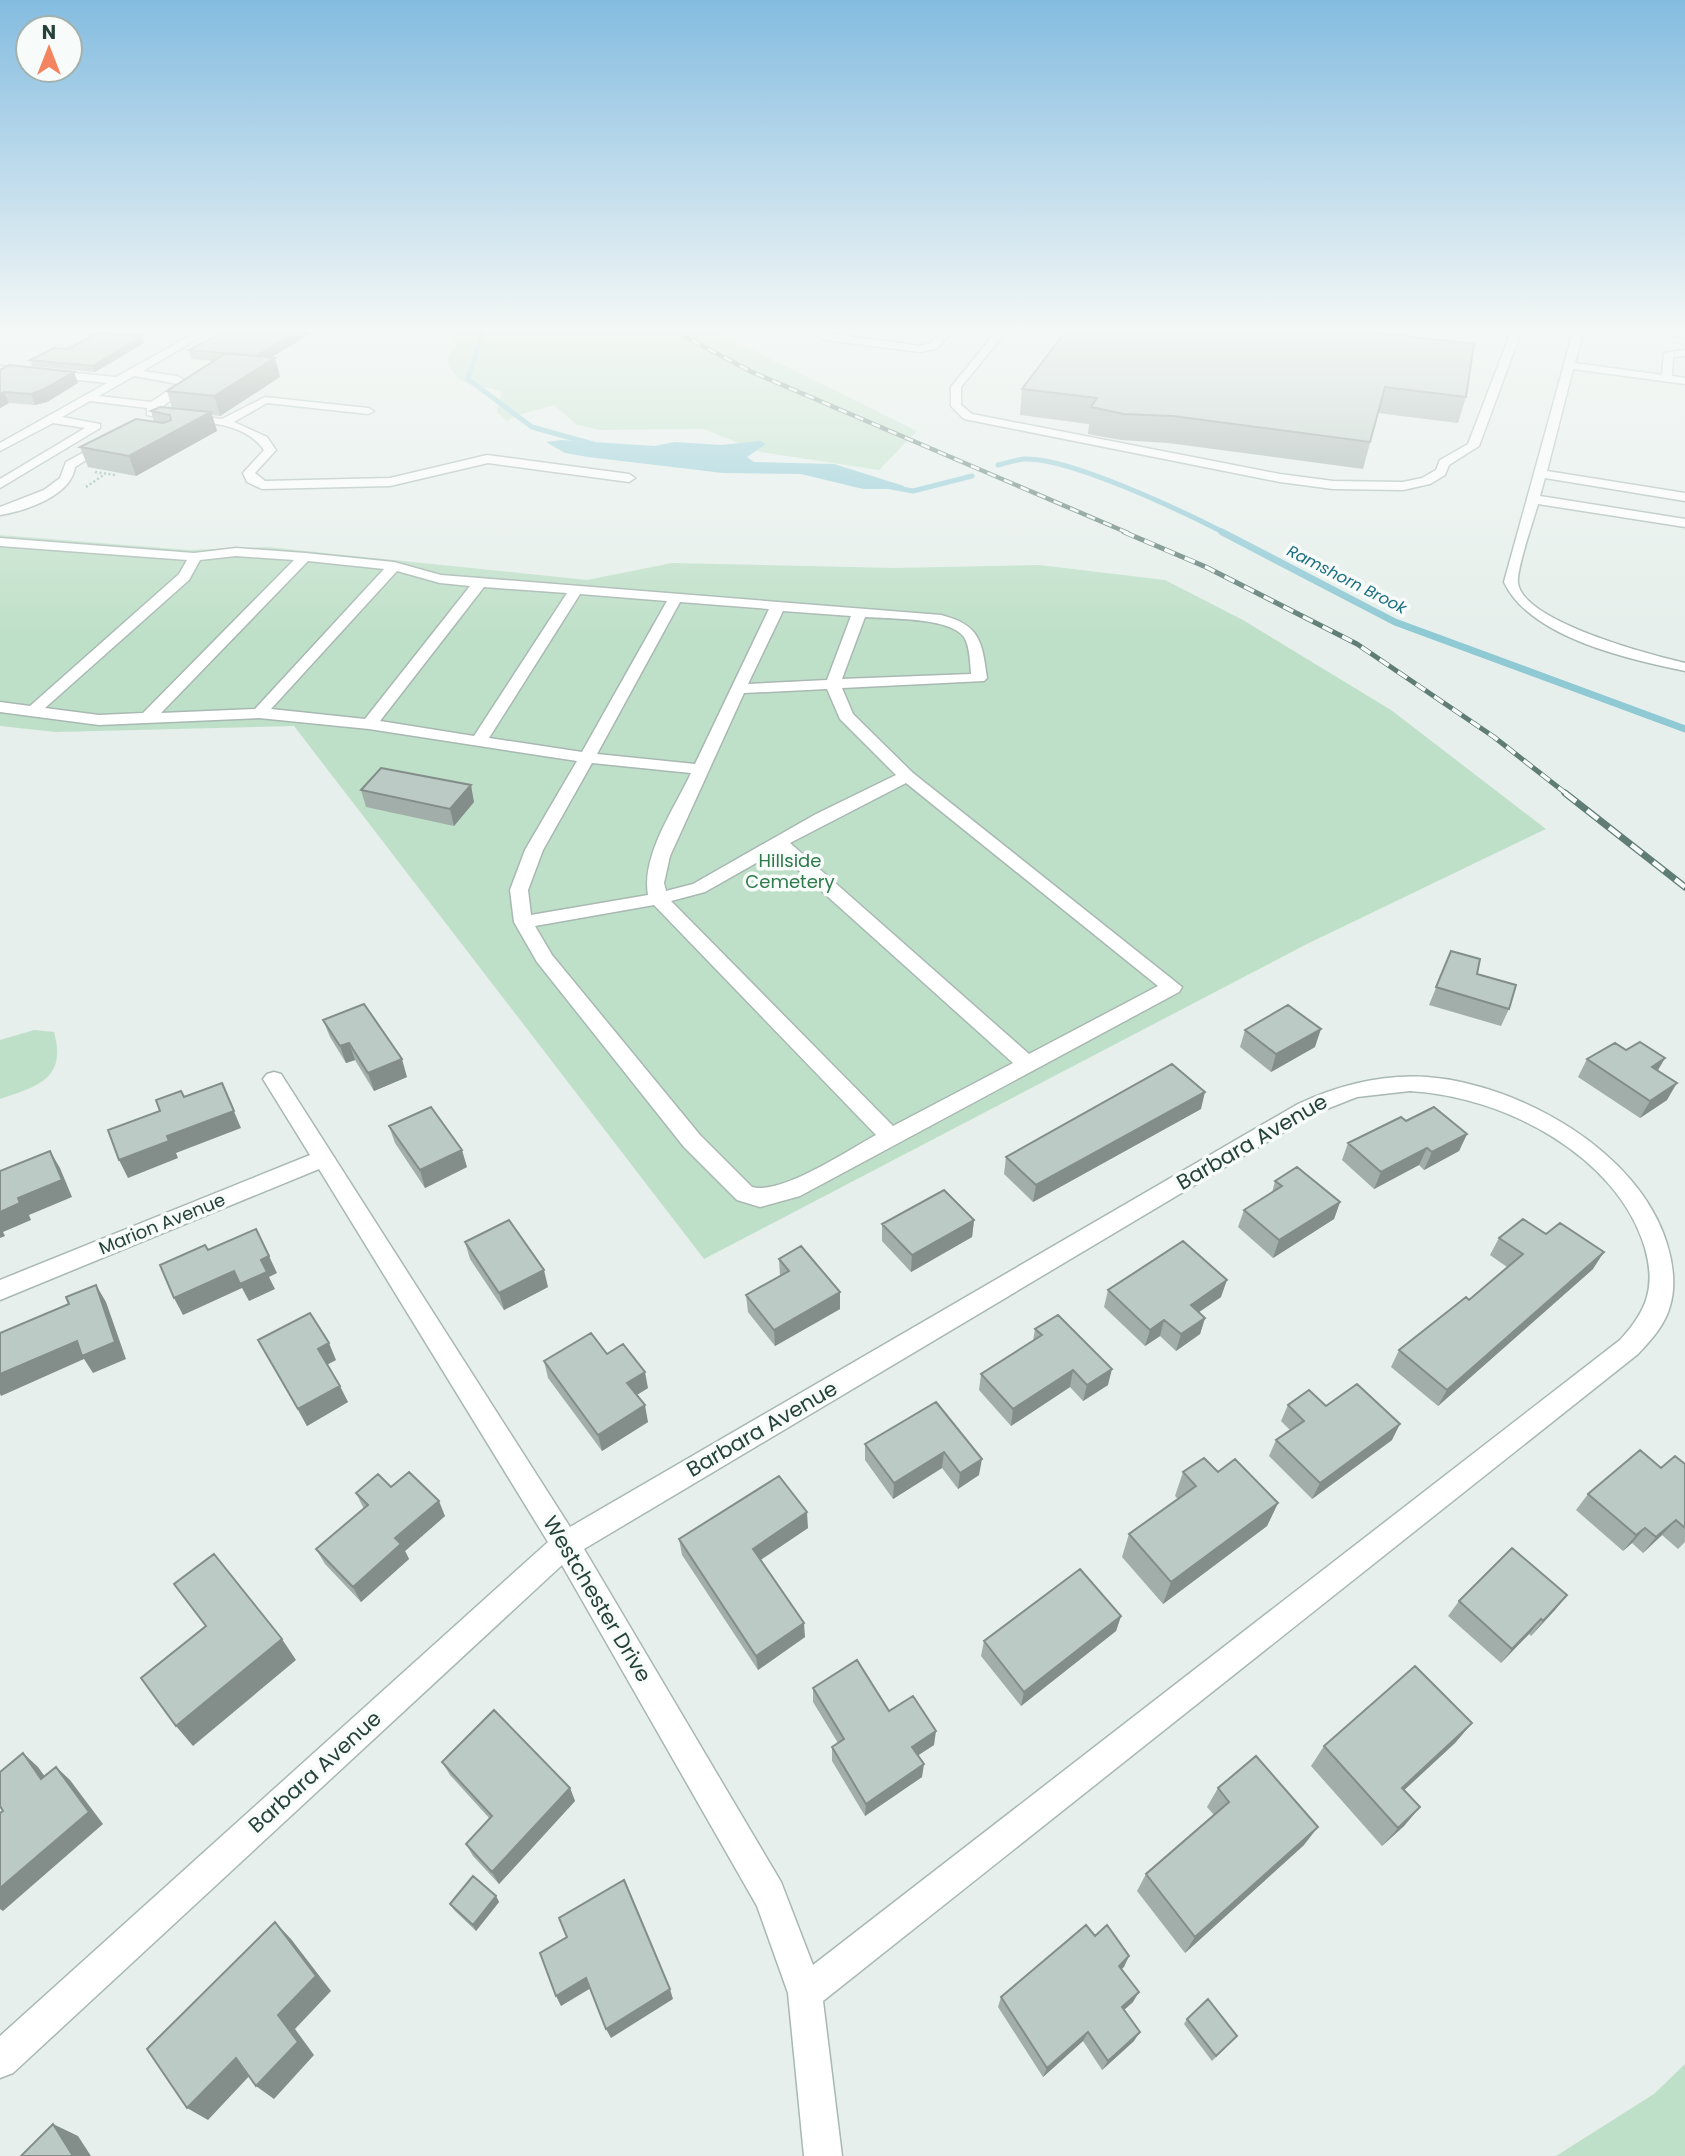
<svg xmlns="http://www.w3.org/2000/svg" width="1685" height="2156" font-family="Poppins,sans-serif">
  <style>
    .green { fill: #bfe0c8 }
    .water { fill: #8ec9d4 }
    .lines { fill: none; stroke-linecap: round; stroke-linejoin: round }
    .stream-far1 { stroke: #8ec9d4; stroke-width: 5 }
    .stream { stroke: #8ec9d4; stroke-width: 7 }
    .minor-casing { stroke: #a8b8b2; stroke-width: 3 }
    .path { stroke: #86b3a5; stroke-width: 2.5; stroke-dasharray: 2 2.5; stroke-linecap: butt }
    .minor { fill: #fff; fill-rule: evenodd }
    .rail-far2-casing { stroke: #5f7d75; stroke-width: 4.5 }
    .rail-far1-casing { stroke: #5f7d75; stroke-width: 5 }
    .rail-casing { stroke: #5f7d75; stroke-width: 7 }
    .rail-far2 { stroke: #f7fbf9; stroke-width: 2.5; stroke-dasharray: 9; stroke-linecap: butt }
    .rail-far1 { stroke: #f7fbf9; stroke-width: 3.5; stroke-dasharray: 11; stroke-linecap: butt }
    .rail { stroke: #f7fbf9; stroke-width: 4.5; stroke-dasharray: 14; stroke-linecap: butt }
    .wall { fill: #a1aea9 }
    .shaded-wall { fill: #838d89 }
    .building { fill: #bbcac4; stroke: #838d89; stroke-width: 2 }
    .labels { text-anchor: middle; stroke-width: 7; stroke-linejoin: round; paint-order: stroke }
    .far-water-label { font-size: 16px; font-style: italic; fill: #1c6f80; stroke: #f7fbf9 }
    .park-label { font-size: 18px; fill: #2d7a4b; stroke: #f7fbf9 }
    .street-label { font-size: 18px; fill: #24423a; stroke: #f7fbf9 }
    .near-street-label { font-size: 21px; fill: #24423a; stroke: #f7fbf9 }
  </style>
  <rect width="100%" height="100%" fill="#e6efeb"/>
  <path class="green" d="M455,332h261l201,99 -38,39 -118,-18 -57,-23 -104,1 -23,-5 -23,-20 -36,10 -11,6 -10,-9 5,-20c-26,-11 -43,1 -55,-33l10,-16 -4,-4z
    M0,535l189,15 78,-3 320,33 85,-17 222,5 145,-3 126,15 78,40 148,90 155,119 -239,115 -603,315 -410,-533 -238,6 -56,-6z
    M34,1030l20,2c13,47 -16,54 -54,67v-59z
    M1685,2064v92h-129l98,-62z"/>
  <path class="water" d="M562,440l93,6 19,-4 47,3 39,-4 6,3 -19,13 7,5 80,2 70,22 -3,3h-38l-62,-15 -78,-1 -135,-16 -23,-4 -19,-11z"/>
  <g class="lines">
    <path class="stream-far1" d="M483,332l-15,47 64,48 61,17
      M998,465c8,-2 18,-5 26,-6 43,-3 160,53 201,74
      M891,487l22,4 59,-15"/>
    <path class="stream" d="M1222,532l173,90 290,107"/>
    <defs>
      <path id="minor" d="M197,332h12l-66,39 34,5 14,8 -34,27 65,8 43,-22 103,11 6,3 -6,3 -101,-11 -33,19 33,15 9,13 -21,23 10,8 125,-3 97,-23 142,19 6,4 -6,4 -141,-19 -98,23 -128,3 -15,-7 -4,-9 21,-23c-23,-34 -81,-27 -117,-35v-7l-57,-7 -28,16 38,7v4l-100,60v-9l85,-51 -32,-5 -53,28v-8l107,-60 -107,-11v-6l116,11zM134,376l44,8 -27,18 -52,-6z
        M820,332l100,14 9,-2 13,-12h11l-17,17 -16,3 -95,-12 -5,-3z
        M996,332h10l-45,55v18l11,9 308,60 53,7 70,1 19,-4 14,-8 4,-10 28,-16 43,-112h10l-42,114 -30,19 -4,10 -15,9 -27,6 -70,-1 -53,-7 -316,-63 -13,-13v-19z
        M1573,332h10l-8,31 87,12 2,-22 21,-3v6l-12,1 -1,19 13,2v6l-112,-15 -26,102 138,22v8l-140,-23 -5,18 145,23v8l-147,-23c-4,15 -22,66 -20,79 5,39 133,72 167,80v8c-56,-12 -155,-33 -181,-89z
        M1658,332h27v6z
        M108,439l6,3 -2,2 -37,23c-4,29 -50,44 -75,48v-8l44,-17 16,-12 6,-16z
        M0,538l194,15 42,-5 69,5 89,9 47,13 500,40c39,10 41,26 46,63l-3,3 -142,7 11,26 60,59 269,214 -3,5 -379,204 -40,11 -23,-7 -53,-53 -147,-185 -23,-40 -4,-32 15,-40 52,-89 -208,-32 -110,-11 -160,7 -99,-13v-10l30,4 149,-132 8,-14 -187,-14zM236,556l58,4 -151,153 -44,2 -54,-7 144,-128 11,-20zM308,561l76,8 -129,140 -94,4zM397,571l43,12 30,3 -105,133 -94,-10zM484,587l83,6 -93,143 -94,-15zM580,594l87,7 -85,151 -93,-14zM680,602l89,7 -74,155 -98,-10zM783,611l68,5 -24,64 -79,4zM865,617c23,2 85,0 99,20 6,10 6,25 7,37l-129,5zM827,689l13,30 56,56 -80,39 -123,70 -27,7 -2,-8 6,-27 74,-163zM592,763l99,10c-16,35 -50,82 -43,122l-117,20 -3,-25 15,-40zM906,783l252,203 -129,68 -239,-211zM777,851l236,212 -120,63 -222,-225 34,-9zM654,905l222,230c-28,15 -94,60 -124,52l-52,-52 -148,-180 -17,-29z
        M274,1072l7,2 289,453 728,-423c41,-19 84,-30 129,-27 92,7 212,74 240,167 6,19 9,43 3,62 -5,19 -19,34 -32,48l-815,647 19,155h-38l-16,-163 -31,-87 -195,-341 -549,508 -13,5v-42l548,-494 -229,-373 -319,131v-20l310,-125 -47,-76 4,-5zM1410,1091c92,5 207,63 235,157 11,39 2,63 -25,92l-807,625 -32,-83 -197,-333 730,-435 43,-17z"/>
    </defs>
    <use href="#minor" class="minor-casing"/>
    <path class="path" d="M95,472l20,3
      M86,487l19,-13"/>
    <use href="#minor" class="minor"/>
    <defs>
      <path id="rail-far2" d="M676,332l76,40 376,161"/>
      <path id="rail-far1" d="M1124,532l82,35 151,77 137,93 74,58"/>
      <path id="rail" d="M1565,793l120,94"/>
    </defs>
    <use href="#rail-far2" class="rail-far2-casing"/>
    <use href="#rail-far1" class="rail-far1-casing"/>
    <use href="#rail" class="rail-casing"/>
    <use href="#rail-far2" class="rail-far2"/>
    <use href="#rail-far1" class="rail-far1"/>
    <use href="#rail" class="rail"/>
  </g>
  <path class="wall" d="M223,332h90l-43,26h5l5,19 -60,39 -8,-1 5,16 -81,45 -48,-9 -8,-20 74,-25 -3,-11 21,-3 -5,-17 47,-30 -23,-2 -2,-9z
    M1065,332l401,65 -8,26 -80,-10 -15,56 -195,-26 -47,-3 -33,-6 1,-10 -69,-9 2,-26z
    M144,343l-49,29 -63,-6 -2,-6 37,-11z
    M0,370l78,13 -31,19 -12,3 -26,-2 -9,5z
    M361,790l113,12 -20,24 -88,-19z
    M1451,951l26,23 32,35 -8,17 -72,-21z
    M323,1020l84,57 -33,14 -19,-31 -9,3 -16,-26z
    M1245,1030l70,17 -44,25 -31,-25z
    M1626,1050l39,8 -7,12 9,30 -27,18 -62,-41 9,-18z
    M1201,1109l-168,93 -29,-28 2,-17z
    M1406,1121l61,13 -8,17 -35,19 -5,-5 -45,24 -32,-29 6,-17z
    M389,1126l78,41 -42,21 -30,-45z
    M1275,1181l65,21 -6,17 -61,39 -35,-31 6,-17 28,-17z
    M974,1220l-2,17 -61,35 -29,-31v-17z
    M1499,1238l94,31 -155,137 -47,-39 8,-17 70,-50 38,-33 -17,-12z
    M465,1242l83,45 -44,23 -34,-51z
    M779,1259l61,33v17l-65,37 -27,-34 -2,-17 34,-19z
    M1108,1290l113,7 -22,15 6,6 -5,16 -24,17 -16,-15 -15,10 -41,-39z
    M1035,1329l73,56 -25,16 -13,-14 -59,39 -32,-36 2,-16 52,-33z
    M258,1340l78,20 -9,5 21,37 -41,24z
    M607,1354l41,34 -11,7 11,27 -46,29 -54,-73 -4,-17z
    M936,1402l43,73 -21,14 -16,-21 -49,31 -28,-39v-16z
    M1288,1405l104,35 -80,59 -43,-43 7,-16 14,-10 -9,-9z
    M1685,1464v78l-7,7 -16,-14 -19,18 -11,-10 -9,8 -47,-41 12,-16 73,-26z
    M1183,1472h35l60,31 -11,23 -104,78 -41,-47 7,-23 49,-35 -3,-3z
    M391,1487l54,29 -40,35 4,8 -48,43 -36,-38 -9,-15 48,-40 -8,-16z
    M808,1528l-47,32 44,77 -47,33 -76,-115 -3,-16z
    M1567,1595l-36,41 -2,-2 -28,29 -53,-47 11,-15z
    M1121,1616l-5,15 -95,75 -40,-50 3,-15z
    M813,1688l76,23 45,34 -16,10 4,22 -57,39 -33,-55v-14l6,-4 -25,-41z
    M1472,1723l-17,20 -51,47 16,17 -16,19 -22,20 -71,-80 13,-20z
    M442,1762l128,26 5,13 -76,83 -26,-28 -7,-12 24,-25 -40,-44z
    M1218,1788l86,57 -119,108 -48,-62 9,-17 68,-59 -7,-8z
    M496,1896l3,6 -23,29 -22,-21 -4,-6z
    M1095,1936l34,20 -7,13 11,33 -9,8 10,31 -32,29 -19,-29 -40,36 -45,-70 3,-10z
    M1187,2019l50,17 -25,25 -28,-37z"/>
  <path class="shaded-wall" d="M297,332h16l-56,34 -2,-9z
    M142,336l2,7 -49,29 -2,-6z
    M275,358l5,19 -60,39 -6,-20z
    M74,372l4,11 -31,19 -12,3 -4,-11z
    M4,392l5,11 -9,5v-14z
    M211,412l6,19 -81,45 -7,-20z
    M471,785l3,17 -20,24 -4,-17z
    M1321,1029l-6,18 -44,25 5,-18z
    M349,1043l6,17 -9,3 -6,-17z
    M1665,1058l-10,17 -3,-8z
    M402,1059l5,18 -33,14 -6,-18z
    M222,1083l19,45 -65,25 2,5 -50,20 -9,-18 48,-24z
    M1677,1083l-10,17 -27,18 10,-17z
    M1205,1092l-4,17 -168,93 3,-17z
    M1467,1134l-8,17 -35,19 8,-18z
    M1427,1148l-8,17 -45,24 7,-17z
    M462,1150l5,17 -42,21 -5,-18z
    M50,1151l10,17 12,29 -43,18 2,5 -28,12 2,4 -5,2v-26l18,-14z
    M1340,1202l-6,17 -61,39 6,-18z
    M974,1220l-2,17 -61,35 1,-17z
    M1604,1252l-11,17 -155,137 9,-16z
    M269,1256l8,17 -8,4 6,12 -26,12 -7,-13 -59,27 -9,-17z
    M544,1270l4,17 -44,23 -5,-17z
    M1227,1280l-6,17 -35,24 5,-16z
    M96,1285l10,17 20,57 -33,14 -9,-14 -83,37 -1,-2v-20z
    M840,1292v17l-65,37 -1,-16z
    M1205,1318l-5,16 -24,17 5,-17z
    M1164,1320l-4,16 -15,10 5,-16z
    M329,1343l7,17 -10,5 -8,-16z
    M1112,1369l-4,16 -25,16 4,-16z
    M1073,1370l-3,17 -59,39 2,-17z
    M645,1372l3,16 -18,11 -3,-16z
    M340,1386l8,16 -41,24 -9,-17z
    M645,1405l3,17 -46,29 -4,-16z
    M1400,1424l-8,16 -80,59 8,-16z
    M944,1452l-2,16 -49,31 1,-16z
    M982,1459l-3,16 -21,14 2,-16z
    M439,1501l6,15 -40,35 4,8 -48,43 -8,-15 42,-49z
    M1278,1503l-11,23 -104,78 8,-22z
    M807,1512l1,16 -54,36 -1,-15z
    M1676,1520l-14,15 -19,18 13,-16z
    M1645,1528l-13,15 -9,8 13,-16z
    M1567,1595l-12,15 -24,26 12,-15z
    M1121,1616l-5,15 -95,75 3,-14z
    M1541,1619l-12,15 -28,29 11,-14z
    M804,1623l1,14 -47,33 -2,-14z
    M282,1639l14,21 -103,86 -17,-20z
    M1472,1723l-17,20 -69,64 16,-19z
    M936,1731l-2,14 -23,15 1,-13z
    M23,1753l15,14 18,25 -15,-13z
    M924,1764l-2,13 -57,39 1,-12z
    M56,1767l14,13 33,44 -100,87 -3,-2v-21z
    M570,1788l5,13 -76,83 -7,-12z
    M1420,1807l-16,19 -22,20 16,-18z
    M1318,1827l-14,18 -119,108 10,-16z
    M496,1896l3,6 -23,29 -3,-6z
    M275,1922l16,17 40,52 -36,38 19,26 -40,44 -18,-13z
    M1129,1956l-5,11 -10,9 5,-10z
    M586,1978l5,10 -30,18 -5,-10z
    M670,1989l3,10 -62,39 -5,-9z
    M1139,1992l-6,10 -16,14 5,-9z
    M1088,2032l-5,9 -40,36 4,-9z
    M1140,2032l-6,9 -32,29 6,-9z
    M236,2058l18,13 -46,49 -21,-12z
    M53,2124l25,12 13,20h-18z"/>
  <path class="building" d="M223,332h74l-41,24 -67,-6z
    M1065,332h304l105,12 -8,53 -81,-10 -15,55 -197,-26 -49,-2 -33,-7 6,-9 -75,-9z
    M99,333l43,3 -49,30 -63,-6 24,-12 13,1z
    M226,353l49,5 -61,38 -47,-5z
    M9,365l65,7 -32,18 -11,4 -27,-2 -4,2v-24z
    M160,407l51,5 -82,44 -49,-9 56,-28 27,4 8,-3 -1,-5 -19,-4z
    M381,768l90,17 -21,24 -89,-19z
    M1451,951l29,8 -3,15 39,11 -7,24 -73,-22z
    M364,1004l38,55 -34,14 -19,-30 -9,3 -17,-26z
    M1288,1005l33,24 -45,25 -31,-24z
    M1640,1042l25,16 -13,9 25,16 -27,18 -63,-42 28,-16 11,7z
    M1172,1064l33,28 -169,93 -30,-28z
    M222,1083l12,28 -67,25 2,5 -50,19 -11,-30 52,-19 -4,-11 25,-9 3,6z
    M431,1107l31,43 -42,20 -31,-44z
    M1434,1107l33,27 -35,18 -5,-4 -46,24 -33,-29 53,-26 5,4z
    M50,1151l12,29 -44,18 2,5 -20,9v-41z
    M1297,1167l43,35 -61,38 -35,-30 38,-24 -7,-5z
    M944,1190l30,30 -62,35 -30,-31z
    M1523,1219l23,15 14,-11 44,29 -157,138 -48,-40 67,-53 3,3 54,-46 -24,-16z
    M509,1220l35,50 -45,23 -34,-51z
    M256,1229l13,27 -8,4 6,12 -27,12 -6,-13 -60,27 -14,-33 45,-20 3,5z
    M1183,1241l44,39 -36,25 14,13 -24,16 -17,-14 -14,10 -42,-40z
    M801,1246l39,46 -66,38 -28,-35 43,-24 -10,-12z
    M96,1285l19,57 -33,14 -5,-15 -77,33v-41l69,-29 -3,-7z
    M310,1313l19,30 -11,6 22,37 -42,23 -40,-69z
    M1058,1315l54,54 -25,16 -14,-15 -60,39 -32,-35 61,-39 -7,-6z
    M591,1333l16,21 16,-10 22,28 -18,11 18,22 -47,30 -54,-74z
    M1357,1384l43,40 -80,59 -44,-43 28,-19 -16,-16 21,-15 17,16z
    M936,1402l46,57 -22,14 -16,-21 -50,31 -29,-39z
    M1640,1450l21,18 14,-12 10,8v64l-9,-8 -20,17 -11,-9 -9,7 -48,-41z
    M1204,1458l14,14 17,-13 43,44 -107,79 -42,-48 67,-48 -13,-14z
    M409,1472l30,29 -44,37 6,6 -48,43 -37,-38 52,-44 -12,-12 22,-19 13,13z
    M779,1476l28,36 -54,37 51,74 -48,33 -77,-117z
    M1512,1548l55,47 -24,26 -2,-2 -29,30 -53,-48z
    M214,1554l68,85 -106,87 -35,-48 65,-52 -32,-42z
    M1080,1569l41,47 -97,76 -40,-51z
    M857,1660l32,51 24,-15 23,35 -24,16 12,17 -58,40 -34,-57 12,-8 -31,-51z
    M1415,1666l57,57 -70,65 18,19 -22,21 -74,-82z
    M494,1710l76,78 -78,84 -26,-28 26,-28 -50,-54z
    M23,1753l18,26 15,-12 33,45 -89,76v-75l3,-2 -3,-5v-34z
    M1256,1756l62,71 -123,110 -49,-63 83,-72 -11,-14z
    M473,1876l23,20 -23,29 -23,-21z
    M624,1880l46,109 -64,40 -20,-51 -30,18 -16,-43 27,-16 -8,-19z
    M275,1922l41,54 -38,39 20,27 -42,44 -20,-28 -49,50 -40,-59z
    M1086,1925l9,11 12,-11 22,31 -10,10 20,26 -17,15 18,25 -32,29 -20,-29 -41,36 -46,-71z
    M1208,1999l29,37 -21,20 -29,-37z
    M53,2124l20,32h-52z"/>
  <linearGradient id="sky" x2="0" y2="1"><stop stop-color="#84bce0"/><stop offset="0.52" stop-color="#f4f8f6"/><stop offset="1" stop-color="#f4f8f6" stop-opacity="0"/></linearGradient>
  <rect width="1685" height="634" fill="url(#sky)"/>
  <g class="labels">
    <g class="far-water-label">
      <text transform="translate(1347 579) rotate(27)" y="6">Ramshorn Brook</text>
    </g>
    <g class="park-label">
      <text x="790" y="867">Hillside<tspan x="790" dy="21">Cemetery</tspan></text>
    </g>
    <g class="street-label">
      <text transform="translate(162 1224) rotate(-22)" y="6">Marion Avenue</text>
    </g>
    <g class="near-street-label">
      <text transform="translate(1252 1142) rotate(-30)" y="7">Barbara Avenue</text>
      <text transform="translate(762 1429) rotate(-30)" y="7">Barbara Avenue</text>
      <text transform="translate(597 1599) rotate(59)" y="7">Westchester Drive</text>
      <text transform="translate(315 1772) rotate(-42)" y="7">Barbara Avenue</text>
    </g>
  </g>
  <g transform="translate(49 49)"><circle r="33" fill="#f7fbf9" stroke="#a3b1ad" stroke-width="2"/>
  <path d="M0-5L12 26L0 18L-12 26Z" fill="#f4845f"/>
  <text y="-10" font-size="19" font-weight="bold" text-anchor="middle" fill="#24423a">N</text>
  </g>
</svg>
